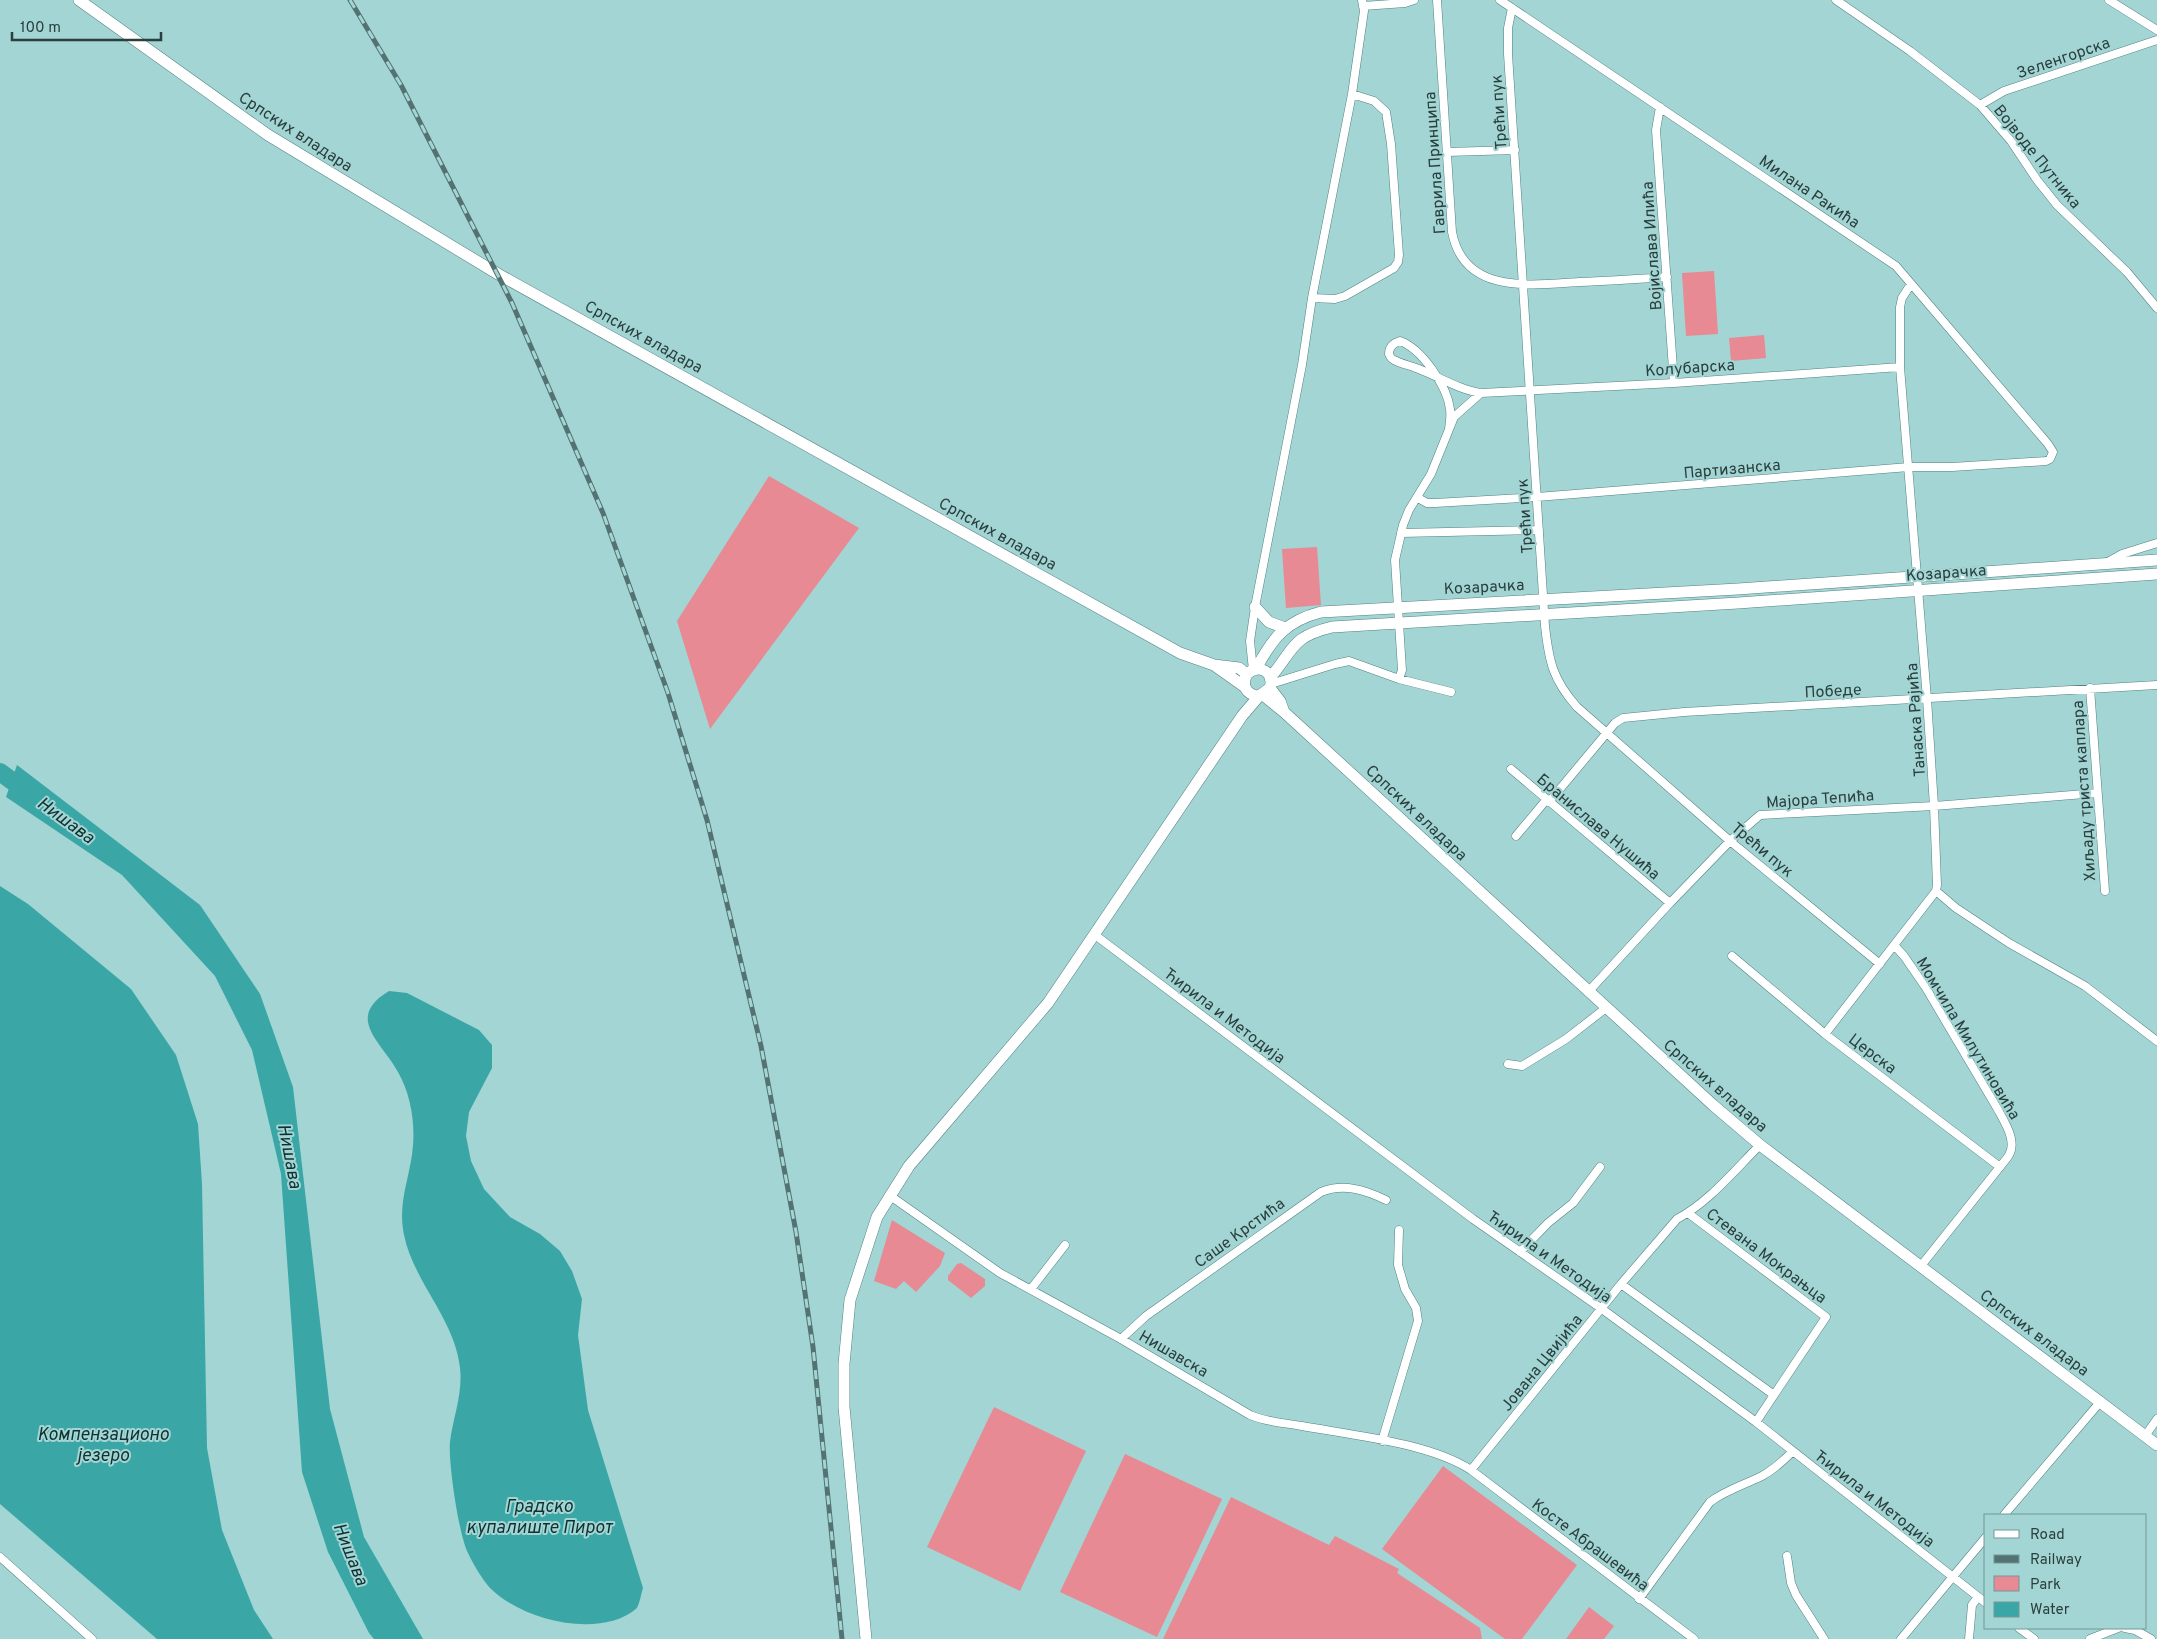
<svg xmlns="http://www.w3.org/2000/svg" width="2157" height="1639" font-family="Overpass,sans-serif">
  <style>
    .green { fill: #e78a93 }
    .water { fill: #3aa7a6 }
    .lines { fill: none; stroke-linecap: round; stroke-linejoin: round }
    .river { stroke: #3aa7a6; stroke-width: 18 }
    .street-casing { stroke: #528281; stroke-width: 9 }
    .secondary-casing { stroke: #528281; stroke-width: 12 }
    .street { stroke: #fff; stroke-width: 8 }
    .secondary { stroke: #fff; stroke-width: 11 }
    .rail-casing { stroke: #537271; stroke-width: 5 }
    .rail { stroke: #a2d5d3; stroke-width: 3; stroke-dasharray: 9; stroke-linecap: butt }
    .labels { text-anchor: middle; stroke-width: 4; stroke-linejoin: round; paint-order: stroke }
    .street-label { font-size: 16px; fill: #2a3f3e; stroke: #a2d5d3 }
    .water-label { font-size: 18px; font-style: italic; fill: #103131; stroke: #a2d5d3 }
  </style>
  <rect width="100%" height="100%" fill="#a2d5d3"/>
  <path class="green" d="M1714,271l4,63 -32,2 -4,-63z
    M1764,335l2,23 -35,3 -2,-23z
    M769,476l90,52 -149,201 -33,-108z
    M1317,547l4,58 -35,3 -4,-59z
    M892,1220l53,33 -5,13 -24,26 -12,-11 -8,8 -22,-8z
    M961,1263l24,16v7l-14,12 -23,-18v-4l9,-12z
    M994,1407l92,44 -66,140 -93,-44z
    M1125,1454l97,45 -65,138 -97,-45z
    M1443,1466l134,99 -55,74h-17l-123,-90z
    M1231,1497l98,48 6,-9 64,33 -2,4 83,55 2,11h-319z
    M1589,1607l25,19 -10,13h-38z"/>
  <path class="water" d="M17,765l183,140 60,89 33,93 37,322 34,128 59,102h-49l-5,-6 -41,-81 -26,-80 -21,-298 -29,-124 -37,-74 -93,-101 -116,-78z
    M0,886l28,18 103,85 45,66 22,69 4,60 5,264 15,82 32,80 19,29h-116l-157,-135z
    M389,991l18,2 72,37 13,15v23l-23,44 -3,24 5,25 13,28 26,28 30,17 20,17 12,20 10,28 -4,36 10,75 55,178c-2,6 -3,14 -6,20 -35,31 -113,14 -147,-20 -8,-9 -17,-24 -22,-35 -9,-17 -20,-91 -18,-111 3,-24 13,-49 10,-74 -5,-49 -46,-85 -56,-133 -7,-34 7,-59 9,-90 2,-25 -3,-52 -15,-73 -16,-30 -54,-54 -9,-81z"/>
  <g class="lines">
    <path class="river" d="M0,772l30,22"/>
    <defs>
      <path id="street" d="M1437,0l15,232c12,63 79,53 127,50 29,-1 59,-3 88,-5
        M1836,0l74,51 70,54 31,36 26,39 20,25 70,67 30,36
        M2109,0l48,30
        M1363,6l42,-3 9,-3
        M1512,8l-4,20v26l37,572c4,36 8,54 32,81l153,134 150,123
        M1980,105l24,-14 153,-51
        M1660,107l-4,23 18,253
        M1447,152l68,-2
        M1312,298l23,1 10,-3 49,-28 4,-6 1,-7 -8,-111 -5,-32 -12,-11 -22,-7
        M1449,429c1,-7 2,-14 1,-20 -3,-23 -28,-60 -50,-68 -7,2 -11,6 -11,13 2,4 1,4 5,6 7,4 15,5 22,8 22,8 43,22 65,25l193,-10 226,-16
        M1418,498l9,5h8l102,-6 372,-30h43l94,-6 4,-2 3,-7 -5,-8 -152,-178 -396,-266
        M1401,533l138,-3
        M2108,562l14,-8 35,-11
        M1253,670l-3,-29 5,-34 47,-242 10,-67 40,-204 12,-83 -2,-11
        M1399,679l3,-9 -7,-110 8,-35 6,-15 22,-36 23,-57 27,-24
        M1271,684l64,-20 14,-3 50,18 52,13
        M2090,688l15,203
        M1511,769l159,134
        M1549,802l66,-79 8,-5 61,-6 473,-27
        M1516,836l31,-37
        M1936,891l20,17 53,35 76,43 72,55
        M1095,935l378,284 129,90 154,113 230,181
        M1894,945l10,11 22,32 71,120c8,15 22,35 10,50l-87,109
        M1732,956l93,78 175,133
        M1588,992l82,-89 60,-62 30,-26 174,-9 163,-13
        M1825,1034l111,-143 1,-6 -3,-79 -7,-107 -27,-332v-60l2,-9 9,-14
        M1508,1064l14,2 44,-27 40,-31
        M889,1195l111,78 121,66 129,76c16,7 35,8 52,11 50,9 127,17 169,44l223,169
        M1688,1213l138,104 -52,78
        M1520,1252l28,-29 25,-20 27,-36
        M1621,1284l153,111 -18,27
        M1031,1289l34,-44
        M1121,1339l25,-23 175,-124c23,-9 44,-2 65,8
        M2145,1436l12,-17
        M1382,1441l36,-120 -2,-13 -11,-19 -7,-24 1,-35
        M1471,1470l150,-186 56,-65c32,-17 57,-48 83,-74
        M2004,1515l97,-114
        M1787,1556l4,27 5,12 28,44
        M0,1557l92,82
        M1639,1599l71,-97c16,-12 34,-17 52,-26 11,-6 21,-15 30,-24
        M2019,1628l15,11
        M2125,1628l10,2 16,9
        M1901,1639l85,-102
        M1969,1639l3,-34 6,-8
        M2090,1639l28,-11"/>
      <path id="secondary" d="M79,0l189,135 230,139 682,379 34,12 31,22
        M1255,607l14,15 16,6
        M1214,665l25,3 8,6
        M1256,669c17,-32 30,-48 65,-57l417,-23 419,-29
        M1270,678c25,-30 21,-41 62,-51l406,-24 419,-29
        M1270,688l10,13 4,11
        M1263,695l21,17 429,393 47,40 397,300
        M866,1639l-22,-232v-43l6,-64 27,-83 32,-51 139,-163 194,-287 17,-20 11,-8c5,-16 -11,-25 -23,-14 -6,11 -1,21 12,22"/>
    </defs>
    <use href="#street" class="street-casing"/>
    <use href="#secondary" class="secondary-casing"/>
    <use href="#street" class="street"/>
    <use href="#secondary" class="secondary"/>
    <defs>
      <path id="rail" d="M350,0l51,85 111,218 91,210 65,180 39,127 54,226 35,186 17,115 29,292"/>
    </defs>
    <use href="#rail" class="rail-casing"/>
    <use href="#rail" class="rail"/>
  </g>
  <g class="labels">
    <g class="street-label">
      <text transform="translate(2063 57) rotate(-19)" y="6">Зеленгорска</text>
      <text transform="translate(1498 112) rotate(-94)" y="6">Трећи пук</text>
      <text transform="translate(296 131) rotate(33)" y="6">Српских владара</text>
      <text transform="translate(2038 156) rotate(51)" y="6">Војводе Путника</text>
      <text transform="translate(1434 163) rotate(-94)" y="6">Гаврила Принципа</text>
      <text transform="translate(1810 191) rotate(34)" y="6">Милана Ракића</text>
      <text transform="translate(1651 246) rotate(-94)" y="6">Војислава Илића</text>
      <text transform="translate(644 336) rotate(29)" y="6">Српских владара</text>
      <text transform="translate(1690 367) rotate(-4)" y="6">Колубарска</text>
      <text transform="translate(1732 468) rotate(-5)" y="6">Партизанска</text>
      <text transform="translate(1524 516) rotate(-94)" y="6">Трећи пук</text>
      <text transform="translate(998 533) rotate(29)" y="6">Српских владара</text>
      <text transform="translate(1946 572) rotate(-4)" y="6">Козарачка</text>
      <text transform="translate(1484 586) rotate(-3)" y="6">Козарачка</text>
      <text transform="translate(1833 690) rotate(-3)" y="6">Победе</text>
      <text transform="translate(1915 720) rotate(-94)" y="6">Танаска Рајића</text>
      <text transform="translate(2083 791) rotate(-94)" y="6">Хиљаду триста каплара</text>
      <text transform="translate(1820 798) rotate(-4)" y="6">Мајора Тепића</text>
      <text transform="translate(1417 812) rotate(43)" y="6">Српских владара</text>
      <text transform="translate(1599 826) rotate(40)" y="6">Бранислава Нушића</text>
      <text transform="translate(1763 849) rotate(40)" y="6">Трећи пук</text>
      <text transform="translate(1225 1015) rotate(37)" y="6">Ћирила и Методија</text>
      <text transform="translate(1969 1038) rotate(59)" y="6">Момчила Милутиновића</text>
      <text transform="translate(1873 1053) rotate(37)" y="6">Церска</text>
      <text transform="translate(1716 1085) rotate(41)" y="6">Српских владара</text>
      <text transform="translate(1239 1232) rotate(-36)" y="6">Саше Крстића</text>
      <text transform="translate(1767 1255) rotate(37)" y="6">Стевана Мокрањца</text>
      <text transform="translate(1550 1256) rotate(35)" y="6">Ћирила и Методија</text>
      <text transform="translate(2035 1332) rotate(37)" y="6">Српских владара</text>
      <text transform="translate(1174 1353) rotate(30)" y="6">Нишавска</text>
      <text transform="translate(1541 1362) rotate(-51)" y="6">Јована Цвијића</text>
      <text transform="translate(1875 1498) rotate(38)" y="6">Ћирила и Методија</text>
      <text transform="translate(1591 1544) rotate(37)" y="6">Косте Абрашевића</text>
    </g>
    <g class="water-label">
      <text transform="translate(66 820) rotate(36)" y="6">Нишава</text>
      <text transform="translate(290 1156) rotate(79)" y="6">Нишава</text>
      <text x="103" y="1440">Компензационо<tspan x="103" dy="21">језеро</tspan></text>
      <text x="539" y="1512">Градско<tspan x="539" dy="21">купалиште Пирот</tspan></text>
      <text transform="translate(351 1554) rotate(68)" y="6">Нишава</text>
    </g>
  </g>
  <rect x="1984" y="1514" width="162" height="115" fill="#a2d5d3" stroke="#729997"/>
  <rect x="1994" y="1530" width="25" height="8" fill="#ffffff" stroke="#729997"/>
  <text x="2030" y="1539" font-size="15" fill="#2a3f3e">Road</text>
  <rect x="1994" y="1555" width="25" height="8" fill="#537271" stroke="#729997"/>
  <text x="2030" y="1564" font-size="15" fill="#2a3f3e">Railway</text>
  <rect x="1994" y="1576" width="25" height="15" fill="#e78a93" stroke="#729997"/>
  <text x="2030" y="1589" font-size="15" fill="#2a3f3e">Park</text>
  <rect x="1994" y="1602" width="25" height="15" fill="#3aa7a6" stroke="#729997"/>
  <text x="2030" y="1614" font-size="15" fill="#2a3f3e">Water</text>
  <path d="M12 32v8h149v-8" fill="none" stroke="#2a3f3e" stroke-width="2.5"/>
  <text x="20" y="32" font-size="15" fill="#2a3f3e" stroke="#a2d5d3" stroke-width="4" paint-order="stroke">100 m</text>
</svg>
